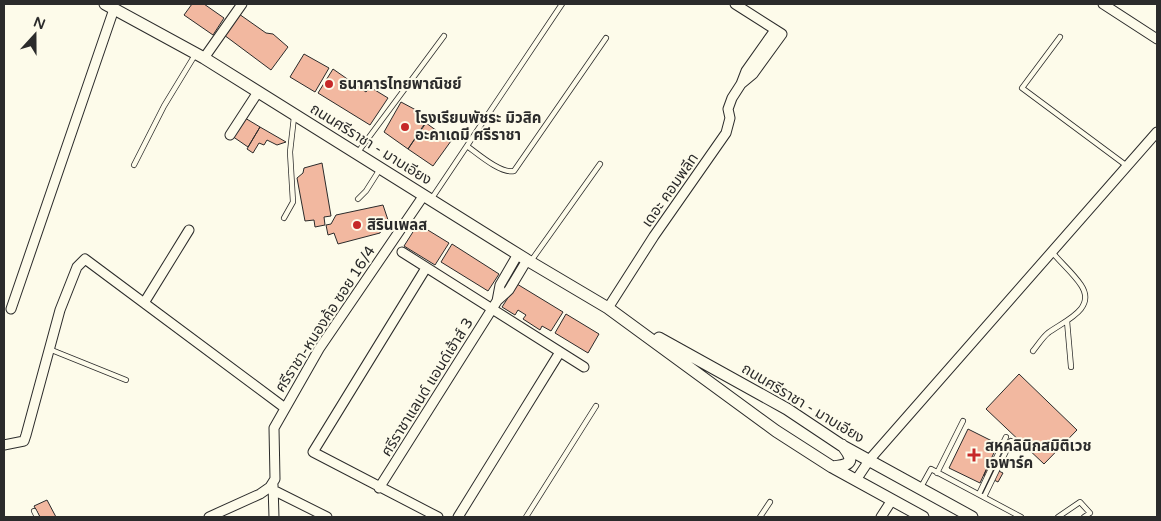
<svg xmlns="http://www.w3.org/2000/svg" width="1161" height="521" font-family="'Varela Round','Noto Sans Thai',sans-serif">
  <style>
    .building { fill: #f2b8a0; stroke: #2b2b2b }
    .lines { fill: none; stroke-linecap: round; stroke-linejoin: round }
    .service-casing { stroke: #2b2b2b; stroke-width: 6 }
    .minor-casing { stroke: #2b2b2b; stroke-width: 11 }
    .secondary-casing { stroke: #2b2b2b; stroke-width: 13 }
    .service { stroke: #fdfbea; stroke-width: 4.5 }
    .minor { stroke: #fdfbea; stroke-width: 9 }
    .secondary { stroke: #fdfbea; stroke-width: 11 }
    .poi-dot { fill: #c62828; stroke: #fdfbea; stroke-width: 2 }
    .labels { text-anchor: middle; stroke-width: 4; stroke-linejoin: round; paint-order: stroke }
    .poi-label { font-size: 15px; font-weight: bold; fill: #2b2b2b; stroke: #fdfbea; text-anchor: start }
    .street-label { font-size: 15px; fill: #2b2b2b; stroke: #fdfbea }
  </style>
  <rect width="100%" height="100%" fill="#fdfbea"/>
  <path class="building" d="M192,4h12l20,14 -11,17 -29,-20z
    M239,14l27,19 7,1 15,13 -17,23 -47,-35z
    M304,54l25,14 -14,24 -25,-15z
    M333,69l33,23 4,-5 18,11 -18,27 -52,-32z
    M401,102l28,15 -21,32 -24,-17z
    M245,118l15,9 -12,20 -16,-11z
    M426,123l25,18 -18,25 -25,-17z
    M260,127l26,15 -9,3 -10,-5 -3,5 -5,-2 -6,10 -6,-4z
    M322,163l9,53 -7,1 1,8 -10,2 -1,-7 -9,1 -8,-43 6,-5 1,-5z
    M383,205l6,18 -6,3 -3,7 -42,11 -4,-11 -6,2 -2,-10 5,-1 5,-9z
    M418,224l31,19 -14,22 -31,-19z
    M452,244l47,30 -11,17 -47,-29z
    M517,284l46,28 -12,19 -9,-5 -2,4 -17,-11 3,-4 -8,-5 -3,5 -13,-8z
    M566,314l33,20 -11,19 -33,-20z
    M1019,374l58,56 -33,34 -58,-55z
    M968,429l30,15 -18,39 -31,-15z
    M988,466l15,7 -5,9 -14,-7z
    M47,500l9,17h-16l-6,-11z"/>
  <g class="lines">
    <defs>
      <path id="service" d="M1060,37l-38,51 105,78
        M467,146c11,8 34,28 47,25l92,-133
        M358,152l86,-116
        M134,165l30,-59 31,-51
        M432,198l130,-194
        M358,199l8,-8 14,-22
        M284,218l9,-16 -3,-50 4,-35
        M531,261l69,-97
        M1067,321l4,46
        M49,349l77,31
        M1033,351c5,-6 9,-13 15,-18 16,-12 49,-24 33,-48 -8,-12 -20,-22 -29,-33
        M937,473l26,-52
        M921,487l10,-18 90,48
        M979,494l27,-57
        M984,497l27,-56
        M34,511l3,6
        M526,517l70,-111
        M760,517l10,-15
        M1058,517l22,-15 10,11 -6,4"/>
      <path id="minor" d="M735,4l47,30 -29,40 -12,10
        M1103,4l54,35
        M204,58l38,-54
        M230,135l28,-43
        M402,252l182,115
        M426,268l-113,184 125,65
        M497,301l3,-16 18,-31
        M144,303l45,-73
        M608,308l46,-72 72,-103 4,-15 -2,-9 4,-11 9,-14 5,-13 29,-41
        M11,309l103,-300
        M4,445l20,-4 2,-6 34,-125 17,-43 8,-8 200,149
        M856,480l14,-21 287,-327
        M273,485l1,32
        M379,488l113,-179 5,-8 12,-11 18,-30
        M273,490l54,27
        M209,517l51,-23 10,-7 5,-8 -1,-51 45,-79 105,-154
        M458,517l102,-165
        M881,517l11,-17"/>
      <path id="secondary" d="M105,4l99,54 323,202 81,48 168,123 56,36 91,50
        M659,338l128,71 54,36 131,72
        M832,467c20,-2 23,-6 10,-22"/>
    </defs>
    <use href="#service" class="service-casing"/>
    <use href="#minor" class="minor-casing"/>
    <use href="#secondary" class="secondary-casing"/>
    <use href="#service" class="service"/>
    <use href="#minor" class="minor"/>
    <use href="#secondary" class="secondary"/>
  </g>
  <g class="poi-dot">
    <circle cx="329" cy="84" r="5"/>
    <circle cx="405" cy="127" r="5"/>
    <circle cx="357" cy="225" r="5"/>
    <path d="M971.5 447.5h5v5h5v5h-5v5h-5v-5h-5v-5h5z"/>
  </g>
  <g class="labels">
    <g class="poi-label">
      <text x="339" y="89">ธนาคารไทยพาณิชย์</text>
      <text x="415" y="123">โรงเรียนพัชระ มิวสิค<tspan x="415" dy="17">อะคาเดมี ศรีราชา</tspan></text>
      <text x="367" y="230">สิรินเพลส</text>
      <text x="985" y="451">สหคลินิกสมิติเวช<tspan x="985" dy="17">เจพาร์ค</tspan></text>
    </g>
    <g class="street-label">
      <text transform="translate(371 144) rotate(32)" y="5">ถนนศรีราชา - มาบเอียง</text>
      <text transform="translate(670 190) rotate(-55)" y="5">เดอะ คอมพลีท</text>
      <text transform="translate(325 319) rotate(-57)" y="5">ศรีราชา-หนองค้อ ซอย 16/4</text>
      <text transform="translate(427 387) rotate(-58)" y="5">ศรีราชาแลนด์ แอนด์เฮ้าส์ 3</text>
      <text transform="translate(803 403) rotate(31)" y="5">ถนนศรีราชา - มาบเอียง</text>
    </g>
  </g>
  <rect width="1161" height="521" fill="none" stroke="#2b2b2b" stroke-width="10"/>
  <g transform="translate(35 35) rotate(21)" stroke="#fdfbea" stroke-width="4" paint-order="stroke">
  <path d="M0-4L9 19L0 12L-9 19Z" fill="#2b2b2b"/>
  <text y="-8" font-size="14" font-weight="bold" text-anchor="middle" fill="#2b2b2b">N</text>
  </g>
</svg>
